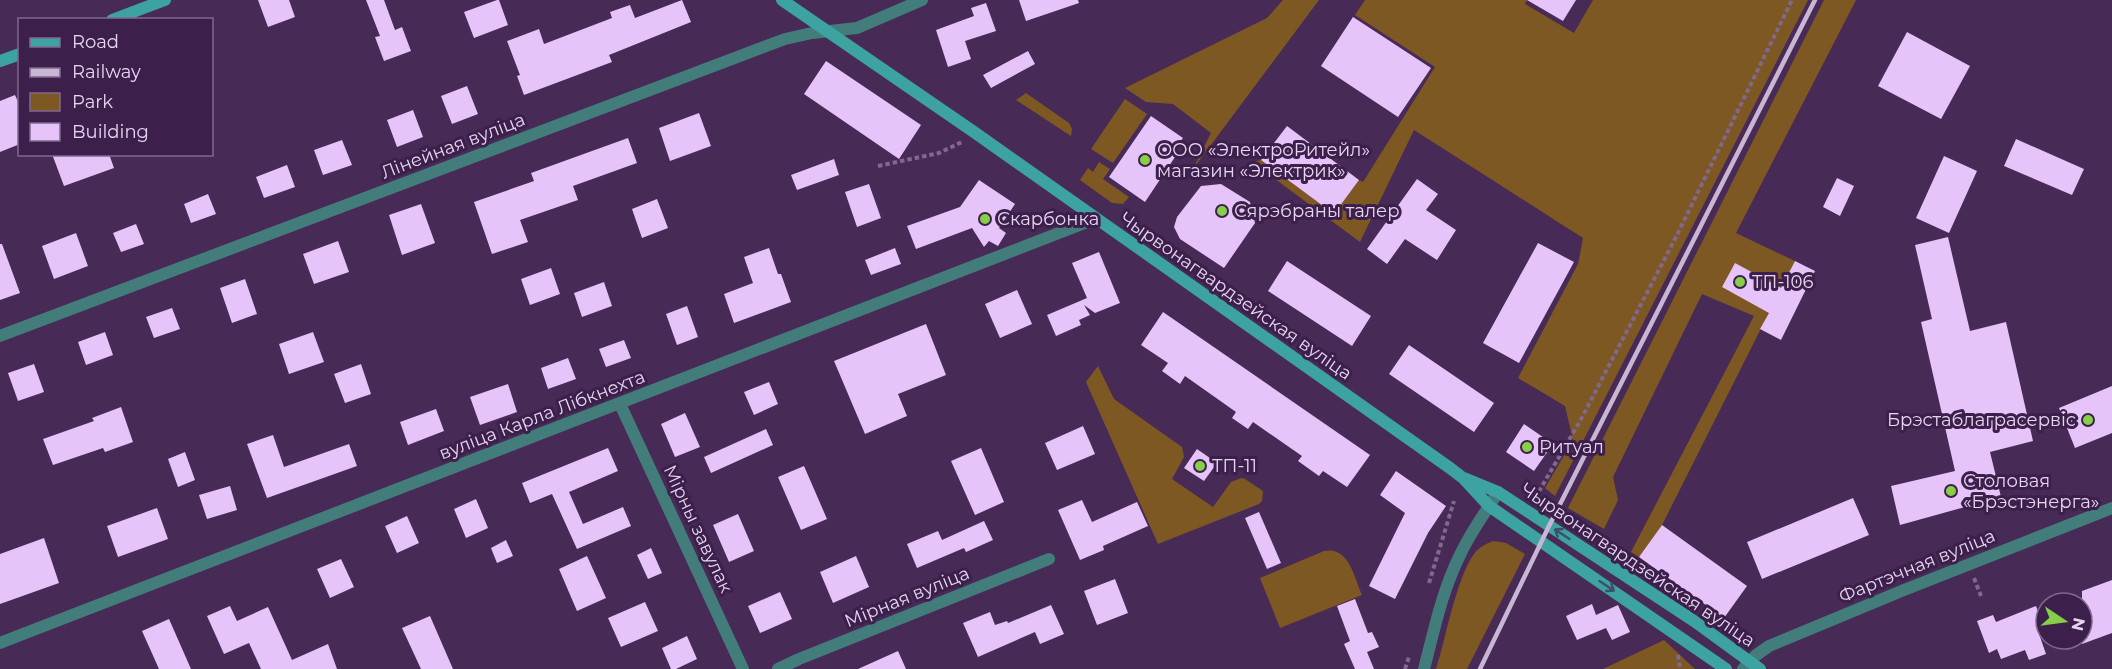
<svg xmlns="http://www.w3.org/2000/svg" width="2112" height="669" font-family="Montserrat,sans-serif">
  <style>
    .green { fill: #7e5823 }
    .building { fill: #e6c4fa }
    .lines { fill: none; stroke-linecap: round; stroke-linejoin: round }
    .path { stroke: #80688e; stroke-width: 4; stroke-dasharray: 4.5 3; stroke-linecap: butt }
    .minor { stroke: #437d7b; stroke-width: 12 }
    .tertiary { stroke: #437d7b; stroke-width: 12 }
    .secondary { stroke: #3da3a0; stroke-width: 12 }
    .rail { stroke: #c9b6d4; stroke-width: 4.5 }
    .oneway { stroke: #3c4e69 }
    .poi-dot { fill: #88cf49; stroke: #3c204b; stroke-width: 2 }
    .labels { text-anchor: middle; stroke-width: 6; stroke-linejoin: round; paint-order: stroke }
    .street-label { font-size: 18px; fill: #e6d5f0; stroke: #3c204b }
    .poi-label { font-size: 18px; fill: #e6d5f0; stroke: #3c204b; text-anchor: start }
  </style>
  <rect width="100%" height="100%" fill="#472a56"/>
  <path class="green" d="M1283,0h36l-126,169 18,-36 -38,-29 -27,-2 -21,-14 142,-70z
    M1365,0h162l-2,4 49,29 19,-33h215l-253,496 -10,-8 28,-48 -8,-34 -47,-28 60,-114 5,-26 -169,-108 -54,112 -108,-80 9,-2 73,54 25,-34 4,2 72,-115 -80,-52z
    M1824,0h32l-120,233 59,28 -133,264 -23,32 -8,-5 123,-236 -52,-22 -89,183 5,23 -14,29 -36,-21z
    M1026,93l43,30 3,6 -1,7 -55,-36z
    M1125,99l22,15 -34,49 -22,-14z
    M1099,162l11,7 -7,10 26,18 -6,7 -11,-1 -32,-23 8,-12 5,4z
    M1098,366l16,33 68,48 2,10 -12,22 41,28 18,-25 10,-4 4,1 18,12 -1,10 -3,3 -101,40 -72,-162z
    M1493,541l13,2 19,11 -58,115h-31c10,-31 20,-90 38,-115 5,-7 12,-10 19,-13z
    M1324,551c25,-5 30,26 38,44l-82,33 -20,-50z
    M1664,640l31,29h-92z"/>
  <path class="building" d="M258,0h31l6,17 -27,10z
    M366,0h18l11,30 7,-3 9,24 -27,10 -9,-24 5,-1z
    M497,0h2l9,25 -34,13 -10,-26z
    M682,0l9,22 -82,33 3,7 -88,33 -7,-19 3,-1 -13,-34 32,-12 5,15 68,-26 -2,-6 20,-7 5,13z
    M1019,0h59l1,3 -53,18z
    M1527,0h49l-13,21z
    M986,3l10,28 -31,10 6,18 -23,8 -12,-37 38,-14 -3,-8z
    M1353,17l78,51 -33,49 -77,-51z
    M1907,32l63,34 -29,53 -63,-33z
    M1028,51l7,13 -44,24 -8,-13z
    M826,61l95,64 -22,34 -95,-65z
    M467,86l11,28 -26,10 -11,-28z
    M15,95l5,11v38l-20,8v-51z
    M413,110l10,27 -26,10 -10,-27z
    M699,113l12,33 -41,15 -11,-33z
    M1151,116l32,22 -10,13 4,3 -32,48 -36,-25z
    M1287,126l72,54 -25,34 -73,-54z
    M628,138l9,25 -64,23 5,14 -58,20 8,22 -36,12 -18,-52 60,-21 -3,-8z
    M2016,139l68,30 -12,26 -68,-29z
    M342,140l10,25 -29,10 -9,-25z
    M52,154h57l5,14 -50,18z
    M1944,156l33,15 -28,62 -33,-15z
    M834,159l5,16 -42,15 -6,-15z
    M287,165l8,22 -31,11 -8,-21z
    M1837,178l17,8 -14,30 -17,-9z
    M1417,179l21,15 -12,16 30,20 -19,30 -32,-21 -18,25 -20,-15z
    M979,180l36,24 -16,24 7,5 -8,13 -9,-5 -5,6 -12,-19 -56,21 -9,-23 53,-19z
    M869,184l12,34 -24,9 -12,-35z
    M1221,184l29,18 5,21 -31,45 -44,-29 -6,-12 3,-10 24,-31z
    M208,194l8,20 -25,9 -7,-19z
    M657,199l11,29 -26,10 -10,-29z
    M421,204l14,39 -33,12 -13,-40z
    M136,224l8,20 -23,8 -8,-19z
    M76,233l12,33 -34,13 -12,-33z
    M1948,237l22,94 36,-9 27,119 -43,11 11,45 -101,28 -9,-39 64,-15 -34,-149 11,-3 -17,-74z
    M338,241l11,31 -35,12 -11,-30z
    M1538,243l36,19 -55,101 -36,-20z
    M0,244h2l18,49 -20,7z
    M769,248l9,26h3l10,28 -57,21 -10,-29 29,-11 -9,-26z
    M895,248l6,16 -30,11 -6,-15z
    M1099,252l21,51 -25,10 -11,-8 6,10 -11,5 2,5 -25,11 -9,-21 40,-17 -15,-35z
    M1287,261l84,55 -19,30 -84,-55z
    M1795,261l20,10 -34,69 -21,-11 9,-16 -47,-26 13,-24 46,25z
    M551,268l9,26 -30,11 -9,-26z
    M245,279l12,35 -25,9 -12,-35z
    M604,282l8,24 -30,11 -8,-24z
    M1017,290l15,34 -32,14 -15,-34z
    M687,306l11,31 -21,8 -11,-31z
    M172,308l8,21 -26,9 -8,-21z
    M1163,312l207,143 -23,32 -24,-16 -4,5 -21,-15 4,-5 -49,-34 -5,7 -16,-11 4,-6 -51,-36 -5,8 -18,-13 6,-8 -27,-18z
    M926,324l20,51 -48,19 9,22 -42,18 -31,-73z
    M105,332l8,23 -27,10 -8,-23z
    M313,332l11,30 -35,12 -10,-30z
    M624,340l7,18 -25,9 -7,-18z
    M1409,345l85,58 -20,29 -85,-58z
    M568,358l8,21 -28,10 -7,-21z
    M34,364l10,28 -26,9 -10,-28z
    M361,364l10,30 -26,9 -11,-29z
    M769,382l9,22 -24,11 -10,-23z
    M508,384l9,28 -37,13 -10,-28z
    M2112,386v47l-37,15 -16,-40z
    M121,407l12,35 -28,10 -2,-4 -50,17 -10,-26 51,-18 -2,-3z
    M436,409l8,22 -36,14 -8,-23z
    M685,413l15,34 -25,10 -14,-33z
    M1524,424l29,20 -19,27 -28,-19z
    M1083,426l12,28 -38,16 -12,-27z
    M766,429l7,16 -62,28 -7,-16z
    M273,435l11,32 65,-23 8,22 -90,32 -20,-54z
    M608,448l10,23 -49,21 14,32 40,-17 8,19 -54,23 -25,-55 -22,9 -8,-20z
    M981,448l23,54 -29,13 -24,-54z
    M1197,449l20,14 -13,18 -20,-13z
    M185,452l10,28 -17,7 -10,-28z
    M804,466l23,53 -26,11 -23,-53z
    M1396,471l50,35 -18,27 -33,66 -26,-13 36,-73 -25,-18z
    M230,486l7,24 -30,9 -8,-24z
    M1853,498l16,37 -107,44 -15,-37z
    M476,499l12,29 -22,10 -12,-29z
    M1082,500l10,22 45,-20 11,24 -45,20 1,4 -24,10 -22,-50z
    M157,508l11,31 -50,18 -11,-31z
    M1259,512l22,51 -14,6 -22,-51z
    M738,514l16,37 -25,11 -16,-37z
    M407,516l12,27 -22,10 -12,-27z
    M984,521l9,19 -27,12 -2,-4 -47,20 -10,-24 31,-13 4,9z
    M1662,525l85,61 -23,32 -85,-61z
    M44,538l15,45 -59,21v-50z
    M506,540l7,16 -16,7 -6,-15z
    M651,548l11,25 -14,6 -11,-24z
    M587,556l19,42 -29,13 -18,-42z
    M856,556l13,31 -36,16 -13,-31z
    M341,559l13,28 -24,11 -13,-29z
    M1115,579l13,34 -31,12 -13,-34z
    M2112,580v53l-30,11v-53z
    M780,592l12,27 -32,14 -12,-27z
    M1355,599l13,34 4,-1 7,15 -12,5 7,17h-19l-11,-25 6,-3 -13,-35z
    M645,602l13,29 -37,16 -13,-29z
    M1592,604l4,11 22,-10 12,27 -18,8 -6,-12 -29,12 -11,-24z
    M1051,605l13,29 -24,10 -5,-12 -57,25 -15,-34 27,-11 5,13 12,-4 1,2z
    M230,606l7,15 31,-14 24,53 36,-16 9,25h-76l-12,-26 -25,11 -17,-38z
    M2036,606l7,19 -5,6 8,23 -17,6 -4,-10 -24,9 -4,-10 -8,4 -12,-32 16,-6 3,7z
    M430,616l23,53h-32l-19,-41z
    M169,619l22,50h-32l-17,-38z
    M687,636l10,23 -21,10h-5l-9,-21z
    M898,651l8,18h-48z"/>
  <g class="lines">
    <path class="path" d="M878,166l61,-13 23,-11
      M1535,498l44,-75 96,-184 117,-239
      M1974,578l7,18
      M1429,583l25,-82
      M1678,655l2,14
      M1405,669l4,-12"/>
    <path class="minor" d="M0,336l785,-297 27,-6 45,-5 65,-28
      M620,404l123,265
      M0,643l1095,-424
      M778,669l21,-10 250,-100
      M1743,669l12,-13 14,-10 135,-56 208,-82"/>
    <path class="tertiary" d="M1424,669c10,-38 18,-78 36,-114 10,-22 25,-42 38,-63"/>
    <path class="secondary" d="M782,0l192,132 476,336 13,10 26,28 237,163
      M112,20l53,-20
      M0,61l20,-7
      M1464,478l34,14 196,129 66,48"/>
    <path class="rail" d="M1480,669l69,-143 266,-526"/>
  </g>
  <defs><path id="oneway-shaft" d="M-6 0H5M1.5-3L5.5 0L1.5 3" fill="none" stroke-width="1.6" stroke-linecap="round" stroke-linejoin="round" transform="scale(1.5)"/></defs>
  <g class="oneway">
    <use href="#oneway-shaft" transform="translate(1562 534) rotate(-147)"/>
    <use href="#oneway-shaft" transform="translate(1607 586) rotate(34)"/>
  </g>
  <g class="poi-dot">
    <circle cx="1145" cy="160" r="6"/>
    <circle cx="1222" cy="211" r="6"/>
    <circle cx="985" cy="219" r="6"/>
    <circle cx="1740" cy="282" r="6"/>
    <circle cx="2088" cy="420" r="6"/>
    <circle cx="1527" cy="447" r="6"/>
    <circle cx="1200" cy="466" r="6"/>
    <circle cx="1951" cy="491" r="6"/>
  </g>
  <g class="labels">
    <g class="street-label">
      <text transform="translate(453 146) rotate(-21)" y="6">Лінейная вуліца</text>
      <text transform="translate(1236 296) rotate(35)" y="6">Чырвонагвардзейская вуліца</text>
      <text transform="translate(542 415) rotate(-21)" y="6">вуліца Карла Лібкнехта</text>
      <text transform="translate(698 529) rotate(65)" y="6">Мірны завулак</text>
      <text transform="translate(1638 565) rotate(34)" y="6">Чырвонагвардзейская вуліца</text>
      <text transform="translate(1917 566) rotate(-22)" y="6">Фартэчная вуліца</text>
      <text transform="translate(907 597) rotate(-22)" y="6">Мірная вуліца</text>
    </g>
    <g class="poi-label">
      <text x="1157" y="156">ООО «ЭлектроРитейл»<tspan x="1157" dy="21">магазин «Электрик»</tspan></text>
      <text x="1234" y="217">Сярэбраны талер</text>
      <text x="997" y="225">Скарбонка</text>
      <text x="1752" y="288">ТП-106</text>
      <text x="2076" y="426" text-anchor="end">Брэстаблаграсервіс</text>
      <text x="1539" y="453">Ритуал</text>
      <text x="1212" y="472">ТП-11</text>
      <text x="1963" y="487">Столовая<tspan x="1963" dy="21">«Брэстэнерга»</tspan></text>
    </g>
  </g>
  <rect x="18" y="18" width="195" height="138" fill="#3c204b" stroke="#80688d" stroke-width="1.5"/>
  <rect x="30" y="38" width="30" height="9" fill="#3da3a0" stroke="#80688d" stroke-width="1.5"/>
  <text x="72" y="48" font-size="18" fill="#e6d5f0">Road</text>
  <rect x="30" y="68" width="30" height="9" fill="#c9b6d4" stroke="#80688d" stroke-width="1.5"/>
  <text x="72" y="78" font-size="18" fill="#e6d5f0">Railway</text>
  <rect x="30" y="93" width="30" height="18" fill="#7e5823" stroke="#80688d" stroke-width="1.5"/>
  <text x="72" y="108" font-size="18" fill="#e6d5f0">Park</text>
  <rect x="30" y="123" width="30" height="18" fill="#e6c4fa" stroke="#80688d" stroke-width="1.5"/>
  <text x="72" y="138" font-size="18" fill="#e6d5f0">Building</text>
  <g transform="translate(2064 621) rotate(103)"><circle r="28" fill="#3c204b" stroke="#80688d" stroke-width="1.5"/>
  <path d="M0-4.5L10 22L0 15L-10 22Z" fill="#88cf49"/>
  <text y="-9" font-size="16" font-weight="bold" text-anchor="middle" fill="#e6d5f0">N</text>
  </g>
</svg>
